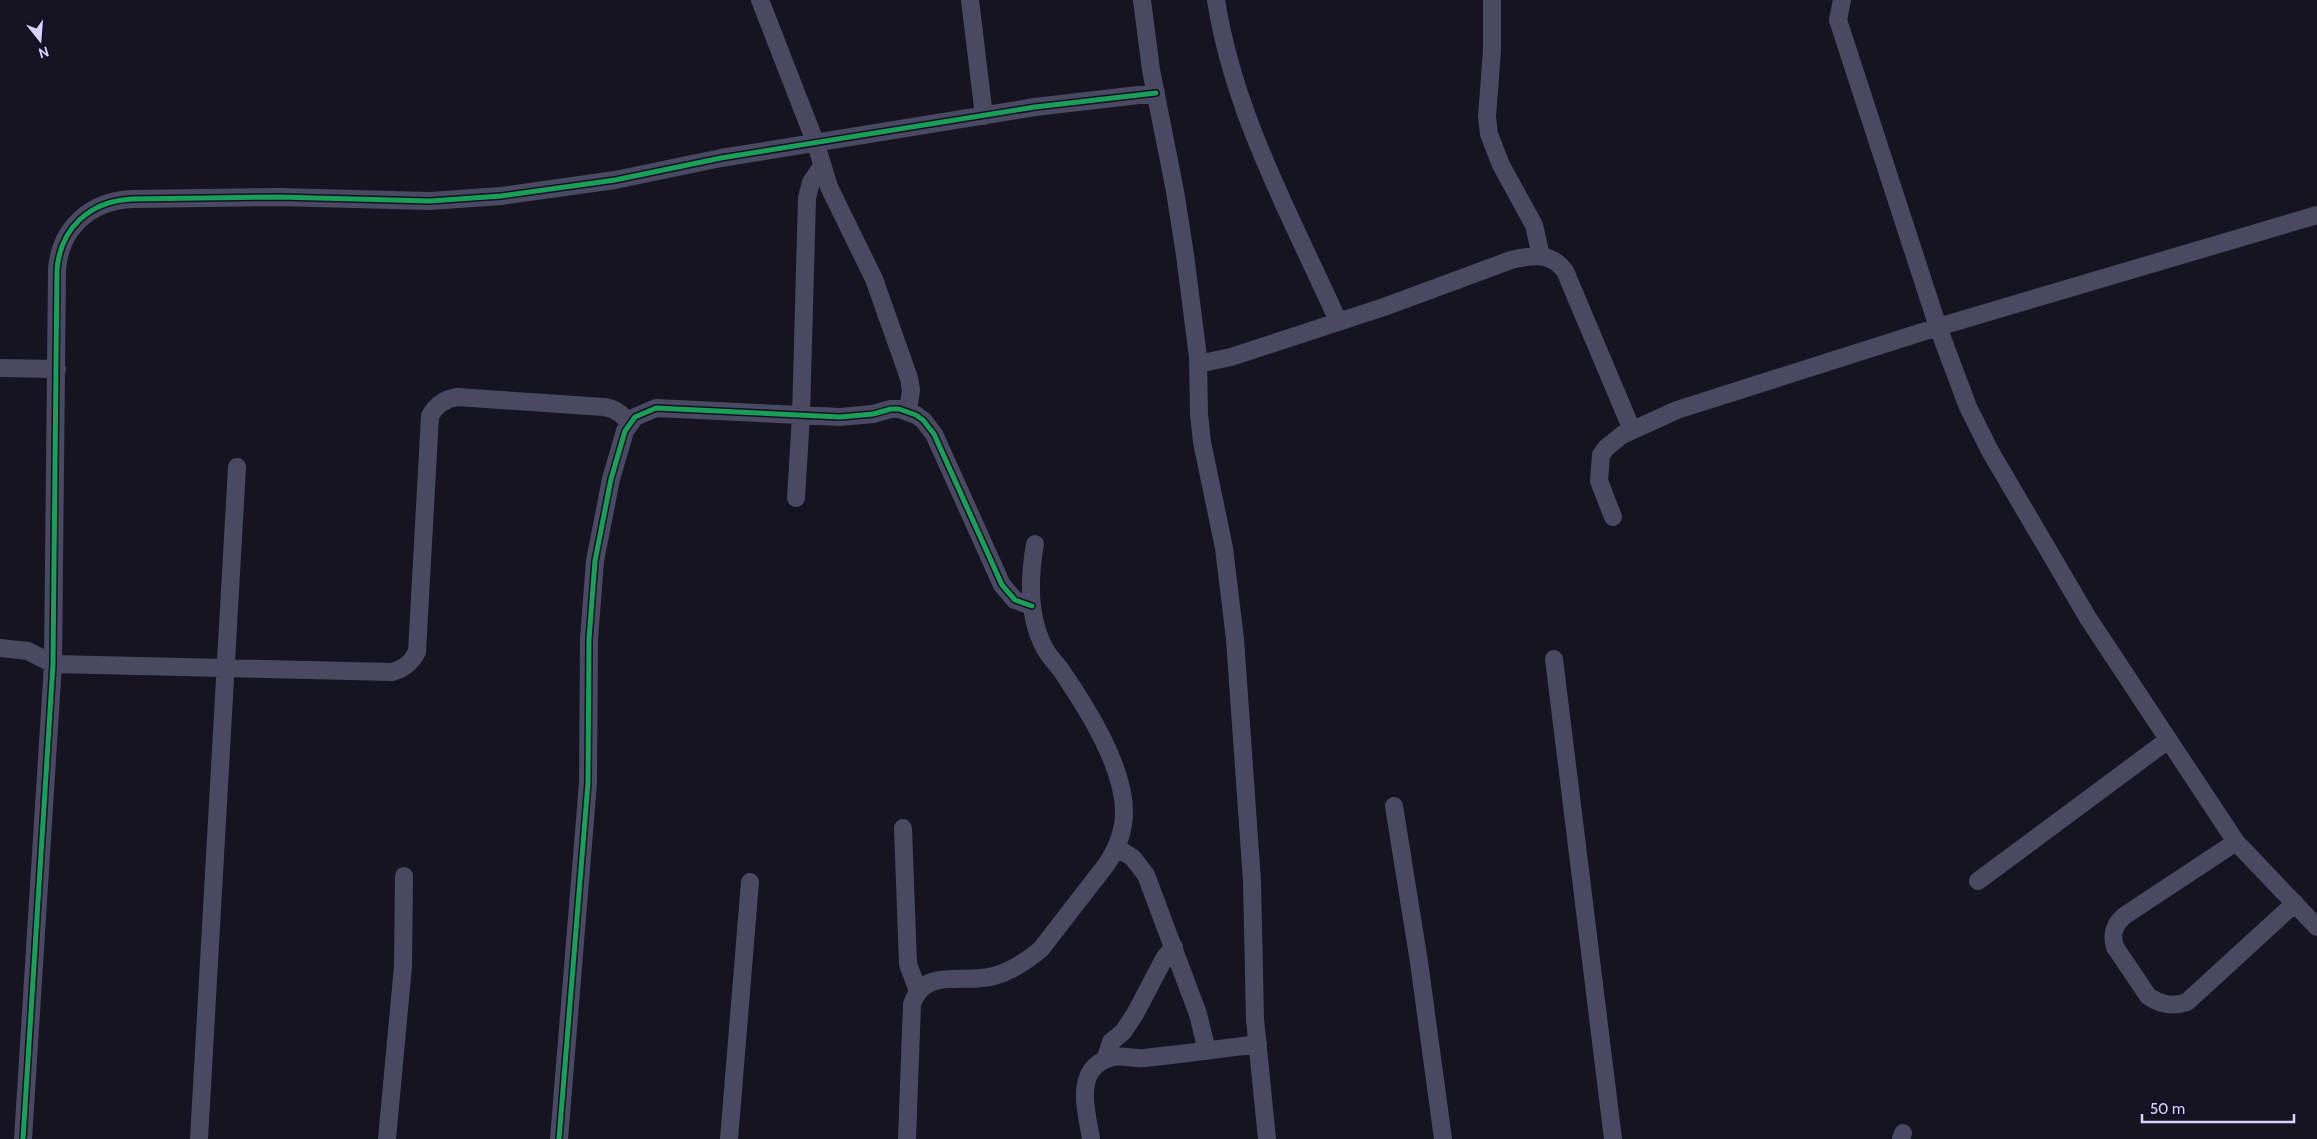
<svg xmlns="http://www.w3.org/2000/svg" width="2317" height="1139" font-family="Cabin,sans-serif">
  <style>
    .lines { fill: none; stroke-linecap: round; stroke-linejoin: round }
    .street { stroke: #4a4962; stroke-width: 18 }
    .cycleway-casing { stroke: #130f26; stroke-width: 8 }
    .cycleway { stroke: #1a9f57; stroke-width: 5 }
  </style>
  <rect width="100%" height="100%" fill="#161421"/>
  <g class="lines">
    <path class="street" d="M760,0l56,144 13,43 45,92 35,99 2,12 -3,21
      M970,0l14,116
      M1142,0l9,70 24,121 10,64 13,102 1,57 3,28 22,106 11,91 17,242 3,138 12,120
      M1216,0c18,115 75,216 122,321
      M1492,0v50l-5,67 2,17 12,31 33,60 7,31
      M1842,0l-4,20 100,307 30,80 22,44 98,167 148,224 81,85
      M1198,364l33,-7 153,-50 127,-47c22,-5 40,-8 54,11l67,159
      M0,368l57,1
      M796,498l5,-82 6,-218 4,-16 11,-16
      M1613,517l-14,-36 2,-26 5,-7 16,-13 55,-25 261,-83 379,-112
      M0,648l28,3 25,13 339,8c12,-3 19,-9 25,-20l13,-236c6,-11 14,-17 27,-19l147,10c12,2 19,7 25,17
      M1554,659l59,480
      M1394,806l25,156 24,177
      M903,828l5,136 10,27
      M2236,842l-112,74c-10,9 -13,18 -9,31l33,49c13,9 25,11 39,6l108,-99
      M1116,847l17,11 13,17 52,139 9,37
      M1978,881l190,-141
      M1105,1060l6,-18 12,-10 12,-18 30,-57 9,-10
      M23,1139l30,-475 4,-394c3,-42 33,-69 75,-71l147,-2 151,4 71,-5 114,-16 106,-22 314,-51 121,-14
      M199,1139l38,-672
      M387,1139l16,-173 1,-90
      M559,1139l29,-356 1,-144 6,-78 16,-82 14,-48 10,-14 21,-9 184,9 33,-3 18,-5h8l17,6 7,5 11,14 68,151 13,15 17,6
      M729,1139l21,-257
      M907,1139l5,-135c14,-38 50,-19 82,-28 18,-5 33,-15 47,-27l65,-84c11,-16 18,-33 18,-53 0,-45 -36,-102 -61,-139 -5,-8 -13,-15 -18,-24 -17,-31 -16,-71 -10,-105
      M1091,1139c-3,-20 -12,-50 0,-68 5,-7 14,-12 22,-14 10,-2 20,2 31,1 38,-4 76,-9 114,-14
      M1901,1139l2,-6"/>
    <defs>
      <path id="cycleway" d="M23,1139l30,-475 4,-394c3,-42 33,-69 75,-71l147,-2 151,4 71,-5 114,-16 106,-22 314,-51 121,-14
        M559,1139l29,-356 1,-144 6,-78 16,-82 14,-48 10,-14 21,-9 184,9 33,-3 18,-5h8l17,6 7,5 11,14 68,151 13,15 17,6"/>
    </defs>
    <use href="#cycleway" class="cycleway-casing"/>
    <use href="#cycleway" class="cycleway"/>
  </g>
  <g transform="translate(40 40) rotate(163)" stroke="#130f26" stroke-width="4" paint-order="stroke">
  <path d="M0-4L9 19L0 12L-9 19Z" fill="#d9d4ff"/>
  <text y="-8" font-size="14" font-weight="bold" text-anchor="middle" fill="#d9d4ff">N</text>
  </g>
  <path d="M2142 1114v8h152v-8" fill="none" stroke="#d9d4ff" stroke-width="2.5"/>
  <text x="2150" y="1114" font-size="15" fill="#d9d4ff" stroke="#130f26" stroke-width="4" paint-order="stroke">50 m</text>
</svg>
